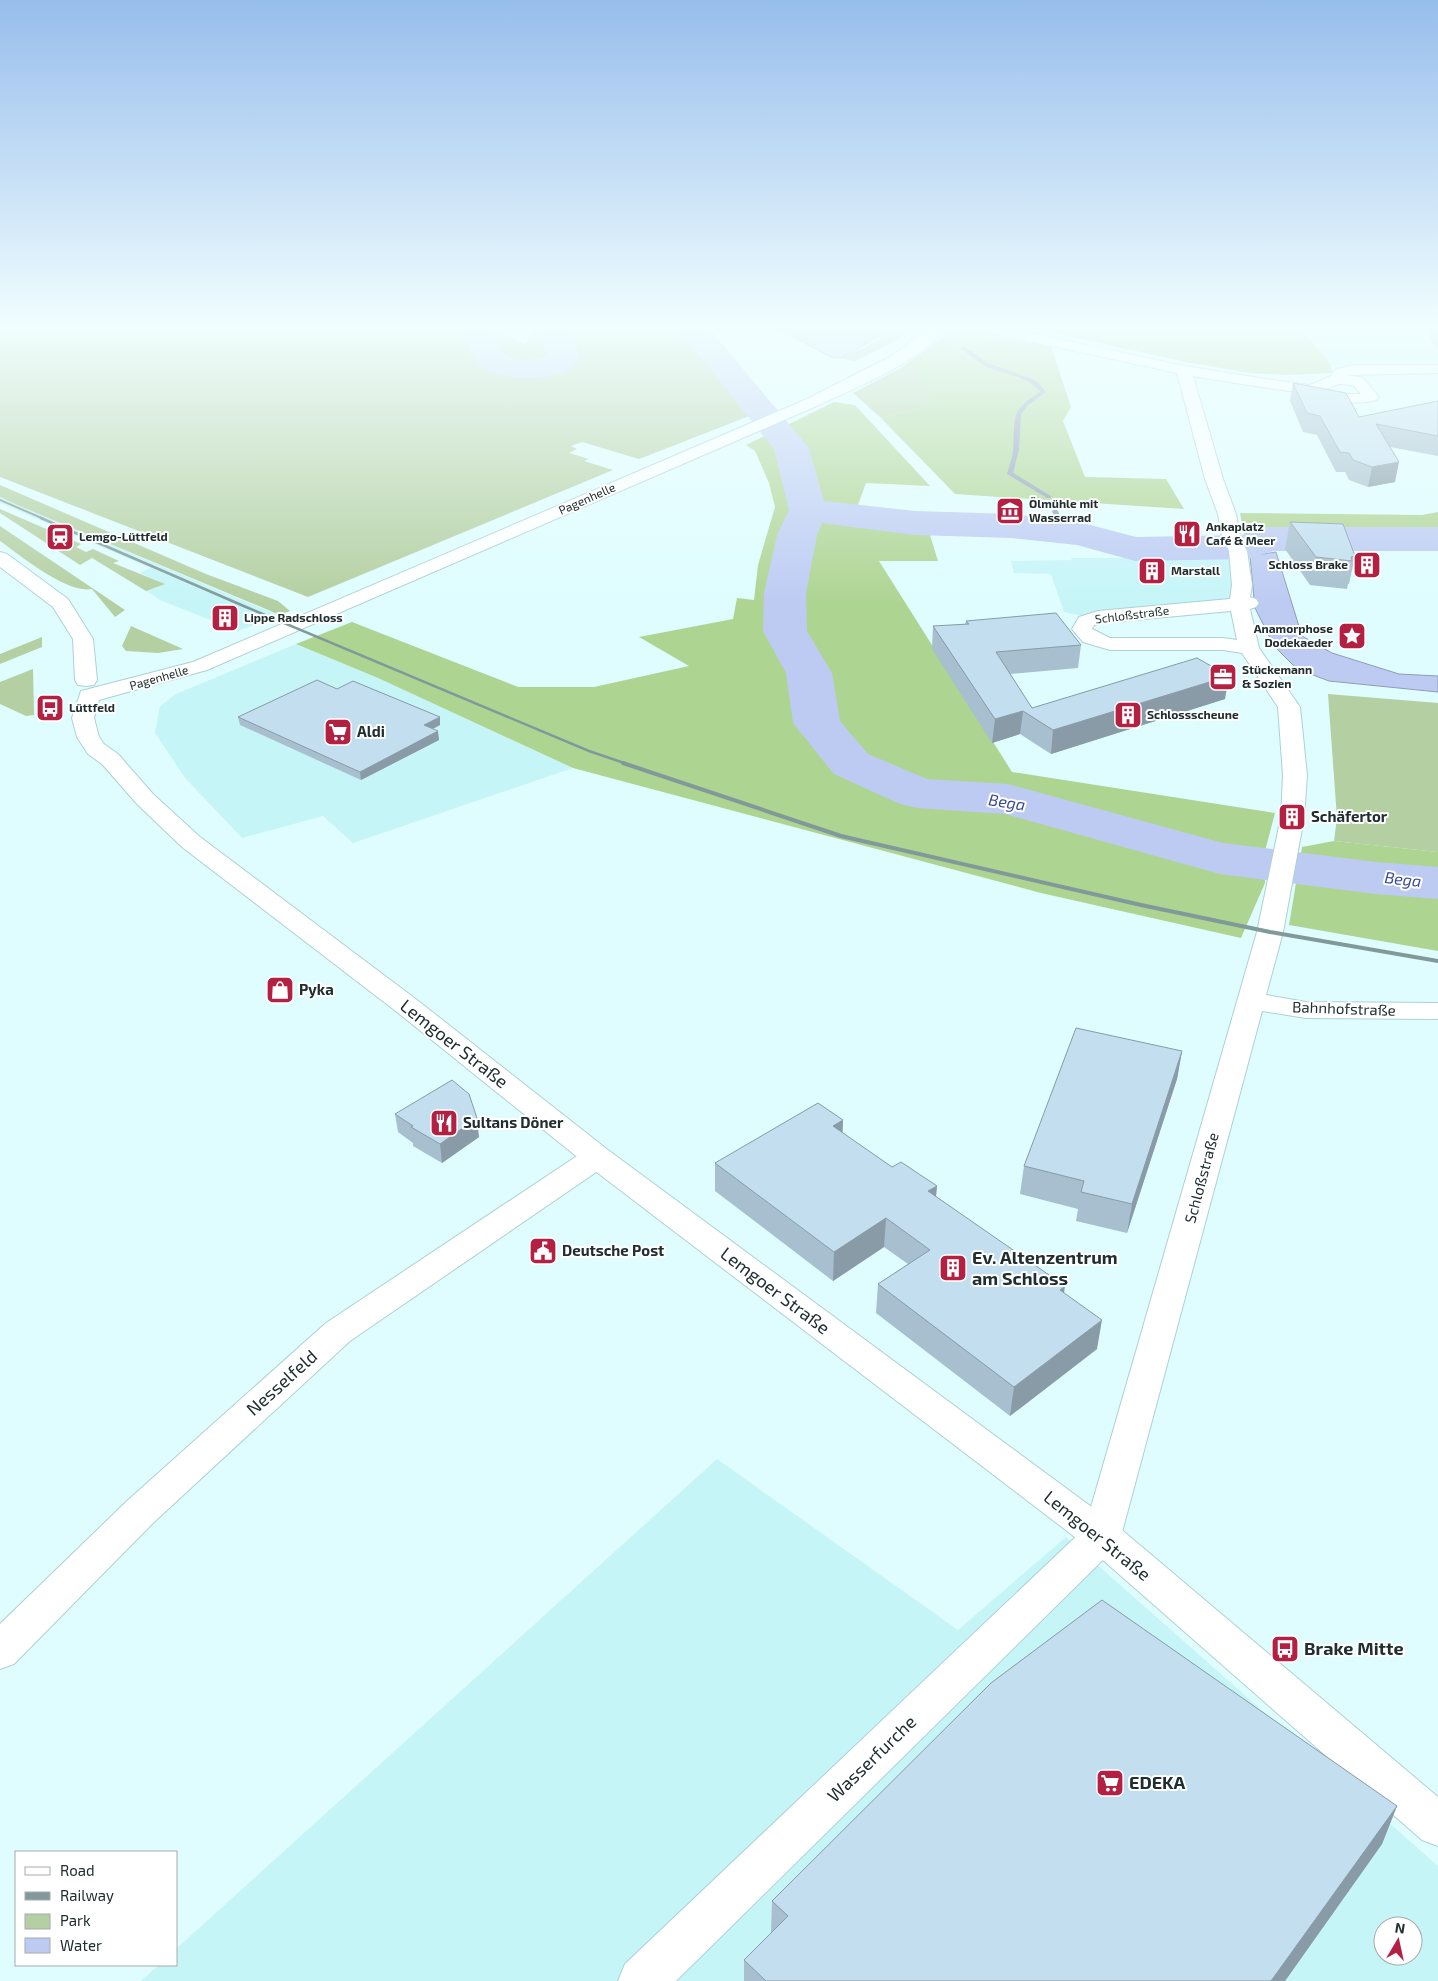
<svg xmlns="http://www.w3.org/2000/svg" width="1438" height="1981" font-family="'Exo 2',sans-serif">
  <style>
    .built { fill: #c6f5f8; fill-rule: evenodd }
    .green { fill: #b4cfa1 }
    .forest { fill: #aed492 }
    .water { fill: #bdcbf3; stroke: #8e9cb8 }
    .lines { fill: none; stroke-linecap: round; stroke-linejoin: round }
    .stream { fill: #8e9cb8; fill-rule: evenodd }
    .river { fill: #bdcbf3; fill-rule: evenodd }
    .minor-casing { stroke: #add1d3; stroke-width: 2 }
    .tertiary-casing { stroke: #add1d3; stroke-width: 2 }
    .secondary-casing { stroke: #add1d3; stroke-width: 2 }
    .minor { fill: #fff; fill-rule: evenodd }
    .tertiary { fill: #fff; fill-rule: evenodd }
    .secondary { fill: #fff; fill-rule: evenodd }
    .rail-far2 { stroke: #82999a; stroke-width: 2 }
    .rail-far1 { stroke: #82999a; stroke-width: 2.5 }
    .rail { stroke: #82999a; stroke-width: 4 }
    .wall { fill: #a7bfce }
    .shaded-wall { fill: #889ba7 }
    .building { fill: #c2deef; stroke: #889ba7 }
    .labels { text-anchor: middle; stroke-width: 4; stroke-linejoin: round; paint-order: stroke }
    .far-street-label { font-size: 12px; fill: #202e2f; stroke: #fff }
    .far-poi-label { font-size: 12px; font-weight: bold; fill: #202e2f; stroke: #fff; text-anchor: start }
    .poi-label { font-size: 15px; font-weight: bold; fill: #202e2f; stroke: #fff; text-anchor: start }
    .street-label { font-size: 15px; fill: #202e2f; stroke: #fff }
    .water-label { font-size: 16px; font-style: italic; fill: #374895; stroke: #fff }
    .near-street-label { font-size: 18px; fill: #202e2f; stroke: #fff }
    .near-poi-label { font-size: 18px; font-weight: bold; fill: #202e2f; stroke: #fff; text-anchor: start }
  </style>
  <rect width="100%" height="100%" fill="#dffdff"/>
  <path class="built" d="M1300,327h138v39l-107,-1z
    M0,497l251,107 29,11 -42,16 -78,-31 -14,-9 18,-7 -24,-11 10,-5 -150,-65z
    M1071,558h160l1,43 -149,15 -19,-4 -13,-38 -37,-1 -3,-12 61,-1z
    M296,644l82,34 195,90 -220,75 -30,-27 -81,22 -57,-60 -30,-45 5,-27 16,-12z
    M717,1459l241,171 108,-93 372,329v115h-1297l18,-16h17v-16zM1383,1926h30v30h-30z"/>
  <path class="green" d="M0,327h490l35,17 11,-17h143l73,88 -113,44 -57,-17 -11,4 6,3 -8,4 20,6 -5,2 29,9 -305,127 -308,-120z
    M896,327h18l-22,16 -37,18 -24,-4c19,1 51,-18 65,-30z
    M972,328l20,3 -16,11 -39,9 -23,15 20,39 -53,13 -28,-25 48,-25 51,-38z
    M0,485l206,89 72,27 12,10 -10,4 -265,-111 -15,-7z
    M0,509l81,35 -5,3 10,5 7,-3 26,12 -6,2 52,21 -19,7 -54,-33 -12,7 -80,-52z
    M0,526l125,84 -10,7 -23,-28c-25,5 -71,-33 -92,-48z
    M131,626l52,23 -25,4 -32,-2 -4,-5z
    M42,637v10l-42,17v-10z
    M33,669l1,46 -8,1 -26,-12v-22z
    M1328,694l110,9v149l-104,-11 3,-23z"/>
  <path class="forest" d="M1026,327h274l31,38 1,8 -45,2 -37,-2 -59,-10z
    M992,331l59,15 20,61 -8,14 22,56 81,2 18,30 -229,-15 -74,-76 52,-13 -19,-39 23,-15 39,-9 4,-6z
    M834,402l21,3 75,81 -64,-3 -11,30 79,7 -4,15 8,26h-59l133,211 263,41 -10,38v32l-24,55 -200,-45 -468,-125 -195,-90 -82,-34 56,-22 166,65h76l95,-21 -50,-29 94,-18 4,-21 17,2 4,-35 17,-58 -6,-24 -14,-32 -9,-6z
    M1438,512v22h-194l-4,-21 182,2z
    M1334,841l104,11v99l-149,-26 13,-78z"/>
  <path class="water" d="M774,327h122l-55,31 -10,-1z
    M1276,552l26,84 30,17 67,21 39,2v16l-109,-11 -32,-12 -23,-23 -19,-38 -5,-52z"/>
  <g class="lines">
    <path class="stream" d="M961,347h4l23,16 47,17 11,12 -18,13 -7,9 -2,36 -6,23 38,23v2h-4l-40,-24c2,-8 5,-15 6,-23 3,-33 -5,-39 27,-59 -13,-17 -35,-17 -53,-25 -9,-5 -17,-12 -26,-18z
      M1055,509l3,2 8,21 -1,1 -5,-1 -8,-21z"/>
    <path class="river" d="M460,327h33c4,7 3,16 8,23 9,14 33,11 46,5l-7,-22 2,-6h30l-2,6c4,8 10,17 8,25 -7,25 -76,23 -93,11 -16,-10 -16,-28 -25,-42z
      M677,327h31l101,121 15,53 91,10 97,3 67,8 57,15 106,-2 25,-8h171v24h-165l-25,8 -113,2 -58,-16 -65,-7 -97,-3 -93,-12 -5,12 -11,58 1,38 25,42 8,48 28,33 59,25 81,5 215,59 153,19 62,5v32l-62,-5 -156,-20 -215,-60 -87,-6 -18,-4 -66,-30 -41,-51 -7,-50 -23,-42 1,-38 13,-58 12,-25 -15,-61z"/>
    <defs>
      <path id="minor" d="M976,327h26l182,39 95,15 31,4 21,-9 5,-7 19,-4h83v8l-91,2 16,3 16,19 -3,3c-28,7 -41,-2 -68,-6 -38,-6 -76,-11 -115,-18l30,103 13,35 4,22 7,15 5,34 -2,12 6,2 3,4 -3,4 -6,2 9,39 41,59 7,68 -3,43 -21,114 -17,63 40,7 132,1v16l-132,-1 -44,-7 -141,525 -5,11 -440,434h-58l7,-17 460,-436 172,-596 24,-115 2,-42 -5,-68 -36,-54 -19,-3h-113l-27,-8 -11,-13 7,-12 19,-6 132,-12 2,-14 -3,-34 -7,-15 -4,-22 -13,-35 -28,-106 -194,-42zM1339,384l14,1 8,9h-19l-16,-5zM1231,611l6,29 -14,-2h-113l-18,-9 2,-4 7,-2z
        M597,1147l11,3 4,7 -4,7 -258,177 -197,182 -139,141 -14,5v-45l127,-123 199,-178 260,-173z"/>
      <path id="tertiary" d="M0,552l7,2 61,45 25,40 4,41 -3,5 -8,1 -8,-1 -3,-5 -2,-41 -20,-32 -53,-40z"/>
      <path id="secondary" d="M930,327h15c-26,37 -87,59 -126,78l-612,265 -108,30 -5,18 5,19 5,7 14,10 35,40 47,43 217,163 191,150 508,375 322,272v49l-16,-6 -334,-293 -502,-383 -189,-152 -215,-165 -45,-43 -35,-40 -14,-10 -11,-17 -5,-19 9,-27 112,-29 614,-263 83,-42z"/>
    </defs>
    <use href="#minor" class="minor-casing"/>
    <use href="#tertiary" class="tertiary-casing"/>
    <use href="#secondary" class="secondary-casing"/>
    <use href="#minor" class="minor"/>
    <use href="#tertiary" class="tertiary"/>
    <use href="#secondary" class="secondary"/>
    <path class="rail-far2" d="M0,500l44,19"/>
    <path class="rail-far1" d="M41,518l205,89 343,144 38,13"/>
    <path class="rail" d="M623,763l218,73 300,69 129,27 168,29"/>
  </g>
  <path class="wall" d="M1431,327h7v22l-9,-10z
    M1293,383l66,34 79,-16v55l-48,-9 5,35 -27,5 -19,-7 -4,-8h-9l-19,-37 -14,-3 -13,-31z
    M1290,522l65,34 -6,28h-1l-1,5 -37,-4 -25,-36z
    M966,621l115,24 -3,23 -68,6 22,34 193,-9 -174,55 -31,-20 -28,9 -60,-94 1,-23 32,-1z
    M337,689l103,36 -7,4 6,11 -78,40 -121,-55 -2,-8z
    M1182,1051l-5,28 -50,154 -51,-12 2,-12 -58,-15 4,-28z
    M395,1114l84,23 -37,26 -29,-17v-3l-15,-11z
    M843,1120l-1,13 50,34 45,19 -1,10 128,98 33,55 -87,67 -134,-103 2,-29 30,-20 -24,-17 -51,34 -118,-90v-28z
    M1397,1806l-15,38 -97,137h-541v-21l27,-27 1,-32z"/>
  <path class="shaded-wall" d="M1399,462l-4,20 -27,5 4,-20z
    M1229,676l-4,23 -174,55 2,-24z
    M1023,711l-3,23 -28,9 3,-24z
    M440,717v8l-16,8v-8z
    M438,731l1,9 -78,40 -1,-8z
    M1182,1051l-5,28 -50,154 5,-29z
    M477,1118l2,19 -37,26 -2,-19z
    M843,1120l-1,28 -9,-22z
    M937,1186l-3,28 -6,-23z
    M886,1218l-2,29 -51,34 1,-29z
    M1065,1286l-4,29 -1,-25z
    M1102,1320l-5,29 -87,67 4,-29z
    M1397,1806l-15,38 -97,137h-14z"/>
  <path class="building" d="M1293,383l53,10 13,24 79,-16v35l-62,-12 23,38 -27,5 -19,-7 -4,-7 -9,-1 -20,-36 -13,-3z
    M1290,522l53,2 12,32 -4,1 1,4 -36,-4z
    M1056,613l25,32 -85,7 36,56 165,-50 32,18 -176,54 -30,-19 -28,8 -62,-93 36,-2 -3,-3z
    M317,680l20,9 16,-8 87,36 -16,8 14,6 -78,41 -122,-55z
    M1076,1028l106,23 -50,153 -51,-12 3,-11 -60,-15z
    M452,1080l17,14 8,24 -37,26 -29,-17 2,-1 -18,-12z
    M818,1103l25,17 -10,6 59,41 9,-5 36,24 -9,5 137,95 -5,4 42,30 -88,67 -136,-103 52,-34 -44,-32 -52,34 -119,-89z
    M1102,1600l295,206 -126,175h-505l-22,-21 44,-44 -16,-15 219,-218z"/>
  <linearGradient id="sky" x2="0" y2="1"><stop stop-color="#97bdec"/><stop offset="0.54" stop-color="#f1feff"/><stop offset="1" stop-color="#f1feff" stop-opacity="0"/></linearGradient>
  <rect width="1438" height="604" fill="url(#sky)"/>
  <defs>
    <symbol id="museum-square" viewBox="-11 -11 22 22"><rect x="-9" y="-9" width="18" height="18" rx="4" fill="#b32042" stroke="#fff"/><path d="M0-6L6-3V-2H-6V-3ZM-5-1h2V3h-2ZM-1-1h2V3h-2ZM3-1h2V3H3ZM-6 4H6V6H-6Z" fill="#fff"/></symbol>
    <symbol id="restaurant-square" viewBox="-11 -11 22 22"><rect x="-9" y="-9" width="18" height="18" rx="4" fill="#b32042" stroke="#fff"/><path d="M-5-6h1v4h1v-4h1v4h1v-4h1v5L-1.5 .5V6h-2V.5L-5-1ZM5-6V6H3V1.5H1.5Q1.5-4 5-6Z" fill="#fff"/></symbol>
    <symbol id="station-square" viewBox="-11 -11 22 22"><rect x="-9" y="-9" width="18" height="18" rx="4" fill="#b32042" stroke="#fff"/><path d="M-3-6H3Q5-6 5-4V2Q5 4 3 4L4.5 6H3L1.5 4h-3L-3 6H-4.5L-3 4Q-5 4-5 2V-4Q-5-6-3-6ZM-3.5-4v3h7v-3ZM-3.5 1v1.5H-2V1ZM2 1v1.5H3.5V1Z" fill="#fff"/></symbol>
    <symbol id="building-square" viewBox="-11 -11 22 22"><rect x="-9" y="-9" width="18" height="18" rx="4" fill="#b32042" stroke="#fff"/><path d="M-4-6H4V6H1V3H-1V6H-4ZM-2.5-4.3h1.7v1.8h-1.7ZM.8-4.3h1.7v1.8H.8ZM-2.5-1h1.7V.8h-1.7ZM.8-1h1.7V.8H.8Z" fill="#fff"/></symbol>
    <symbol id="sight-square" viewBox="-11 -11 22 22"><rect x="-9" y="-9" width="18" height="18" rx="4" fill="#b32042" stroke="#fff"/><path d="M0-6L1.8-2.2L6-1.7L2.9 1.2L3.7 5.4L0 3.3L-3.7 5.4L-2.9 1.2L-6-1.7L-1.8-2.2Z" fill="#fff"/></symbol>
    <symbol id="office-square" viewBox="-11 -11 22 22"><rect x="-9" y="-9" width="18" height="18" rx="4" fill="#b32042" stroke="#fff"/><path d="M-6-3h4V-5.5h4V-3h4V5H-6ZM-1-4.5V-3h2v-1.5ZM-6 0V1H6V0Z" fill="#fff"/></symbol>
    <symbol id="bus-square" viewBox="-11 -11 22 22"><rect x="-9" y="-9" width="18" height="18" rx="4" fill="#b32042" stroke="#fff"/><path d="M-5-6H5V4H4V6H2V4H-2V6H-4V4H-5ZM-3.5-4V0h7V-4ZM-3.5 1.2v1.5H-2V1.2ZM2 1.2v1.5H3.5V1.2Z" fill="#fff"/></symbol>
    <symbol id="supermarket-square" viewBox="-11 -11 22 22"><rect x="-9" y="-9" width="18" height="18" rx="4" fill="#b32042" stroke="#fff"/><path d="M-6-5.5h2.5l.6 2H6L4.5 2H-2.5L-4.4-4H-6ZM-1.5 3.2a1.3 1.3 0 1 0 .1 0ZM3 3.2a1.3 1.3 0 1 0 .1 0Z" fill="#fff"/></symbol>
    <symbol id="shop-square" viewBox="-11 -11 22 22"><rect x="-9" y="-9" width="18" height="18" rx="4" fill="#b32042" stroke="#fff"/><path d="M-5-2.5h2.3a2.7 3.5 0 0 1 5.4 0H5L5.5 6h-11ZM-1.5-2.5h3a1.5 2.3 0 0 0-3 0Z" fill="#fff"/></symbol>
    <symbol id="civic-square" viewBox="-11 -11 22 22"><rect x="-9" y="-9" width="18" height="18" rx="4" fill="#b32042" stroke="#fff"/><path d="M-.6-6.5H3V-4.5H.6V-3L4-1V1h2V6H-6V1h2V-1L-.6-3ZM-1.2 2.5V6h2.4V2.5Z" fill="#fff"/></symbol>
  </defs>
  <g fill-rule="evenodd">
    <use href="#museum-square" x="994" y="495" width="32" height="32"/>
    <use href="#restaurant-square" x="1171" y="518" width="32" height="32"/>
    <use href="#station-square" x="44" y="521" width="32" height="32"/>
    <use href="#building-square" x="1351" y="549" width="32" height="32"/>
    <use href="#building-square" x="1136" y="555" width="32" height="32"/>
    <use href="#building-square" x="209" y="602" width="32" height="32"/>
    <use href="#sight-square" x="1336" y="620" width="32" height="32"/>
    <use href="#office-square" x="1207" y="661" width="32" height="32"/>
    <use href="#bus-square" x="34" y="692" width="32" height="32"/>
    <use href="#building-square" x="1112" y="699" width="32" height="32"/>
    <use href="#supermarket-square" x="322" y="716" width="32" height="32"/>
    <use href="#building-square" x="1276" y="801" width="32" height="32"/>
    <use href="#shop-square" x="264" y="974" width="32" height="32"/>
    <use href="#restaurant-square" x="428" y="1107" width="32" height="32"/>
    <use href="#civic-square" x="527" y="1235" width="32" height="32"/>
    <use href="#building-square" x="937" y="1252" width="32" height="32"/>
    <use href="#bus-square" x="1269" y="1633" width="32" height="32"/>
    <use href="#supermarket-square" x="1094" y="1767" width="32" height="32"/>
  </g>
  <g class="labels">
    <g class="far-street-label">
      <text transform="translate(587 499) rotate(-24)" y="4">Pagenhelle</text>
      <text transform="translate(1132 615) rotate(-7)" y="4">Schloßstraße</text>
      <text transform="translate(159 678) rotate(-16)" y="4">Pagenhelle</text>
    </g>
    <g class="far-poi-label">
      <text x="1029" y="508">Ölmühle mit<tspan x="1029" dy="14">Wasserrad</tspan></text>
      <text x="1206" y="531">Ankaplatz<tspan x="1206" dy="14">Café &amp; Meer</tspan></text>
      <text x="79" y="541">Lemgo-Lüttfeld</text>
      <text x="1348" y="569" text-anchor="end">Schloss Brake</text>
      <text x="1171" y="575">Marstall</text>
      <text x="244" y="622">Lippe Radschloss</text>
      <text x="1333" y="633" text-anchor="end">Anamorphose<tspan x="1333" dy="14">Dodekaeder</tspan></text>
      <text x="1242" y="674">Stückemann<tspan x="1242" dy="14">&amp; Sozien</tspan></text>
      <text x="69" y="712">Lüttfeld</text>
      <text x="1147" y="719">Schlossscheune</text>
    </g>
    <g class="poi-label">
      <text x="357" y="737">Aldi</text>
      <text x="1311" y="822">Schäfertor</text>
      <text x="299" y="995">Pyka</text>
      <text x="463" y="1128">Sultans Döner</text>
      <text x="562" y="1256">Deutsche Post</text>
    </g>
    <g class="street-label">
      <text transform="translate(1344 1009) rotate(2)" y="5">Bahnhofstraße</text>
      <text transform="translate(1202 1178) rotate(-75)" y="5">Schloßstraße</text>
    </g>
    <g class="water-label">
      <text transform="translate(1007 802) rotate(9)" y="6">Bega</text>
      <text transform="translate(1403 879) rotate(7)" y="6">Bega</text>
    </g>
    <g class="near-street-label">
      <text transform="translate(454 1044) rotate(38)" y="6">Lemgoer Straße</text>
      <text transform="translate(775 1291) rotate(37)" y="6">Lemgoer Straße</text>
      <text transform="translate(282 1383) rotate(-42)" y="6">Nesselfeld</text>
      <text transform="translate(1097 1536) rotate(39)" y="6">Lemgoer Straße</text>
      <text transform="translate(872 1759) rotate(-44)" y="6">Wasserfurche</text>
    </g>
    <g class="near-poi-label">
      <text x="972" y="1264">Ev. Altenzentrum<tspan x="972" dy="21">am Schloss</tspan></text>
      <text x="1304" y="1655">Brake Mitte</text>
      <text x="1129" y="1789">EDEKA</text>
    </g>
  </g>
  <rect x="15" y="1851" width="162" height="115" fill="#ffffff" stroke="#a6abac"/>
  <rect x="25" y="1867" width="25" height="8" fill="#ffffff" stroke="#a6abac"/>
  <text x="60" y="1876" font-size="15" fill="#202e2f">Road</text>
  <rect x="25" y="1892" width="25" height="8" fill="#82999a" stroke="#a6abac"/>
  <text x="60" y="1901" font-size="15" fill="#202e2f">Railway</text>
  <rect x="25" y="1914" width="25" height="15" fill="#b4cfa1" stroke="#a6abac"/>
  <text x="60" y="1926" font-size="15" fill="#202e2f">Park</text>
  <rect x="25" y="1938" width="25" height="15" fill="#bdcbf3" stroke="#a6abac"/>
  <text x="60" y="1951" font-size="15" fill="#202e2f">Water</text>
  <g transform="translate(1398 1941) rotate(9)"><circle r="24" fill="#ffffff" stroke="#a6abac"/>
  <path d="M0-4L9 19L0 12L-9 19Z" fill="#b32042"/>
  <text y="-8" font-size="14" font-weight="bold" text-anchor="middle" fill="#202e2f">N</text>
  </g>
</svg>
